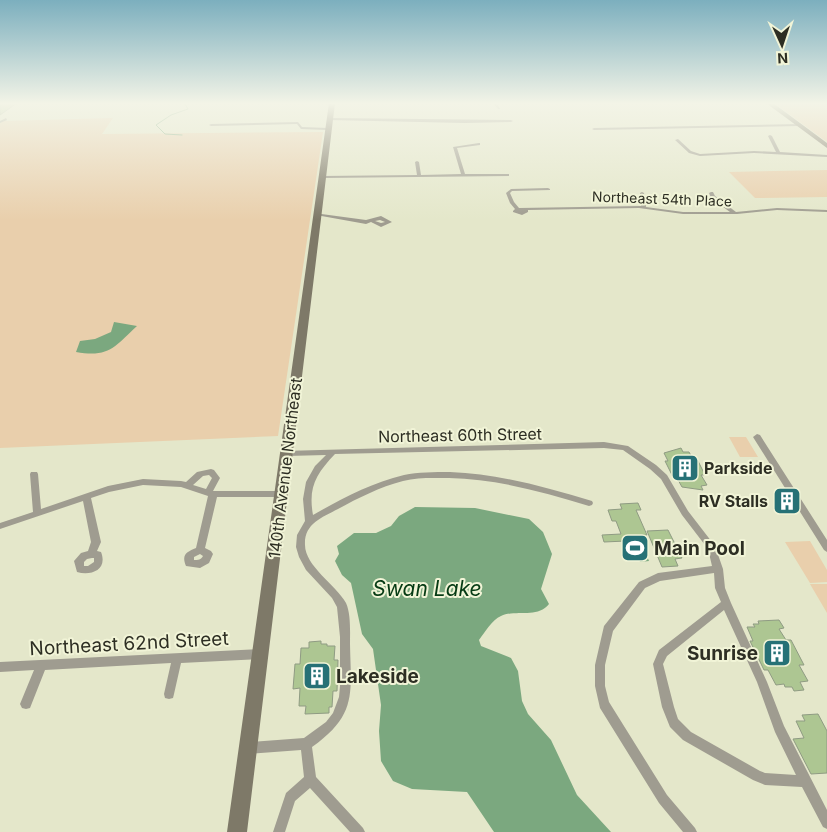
<svg xmlns="http://www.w3.org/2000/svg" width="827" height="832" font-family="Inter,sans-serif">
  <style>
    .green { fill: #e9cfac }
    .water { fill: #7ba87f }
    .lines { fill: none; stroke-linecap: round; stroke-linejoin: round }
    .stream { stroke: #7ba87f; stroke-width: 1 }
    .building { fill: #adc692; stroke: #8f9b83 }
    .street { fill: #9f9c90; fill-rule: evenodd }
    .secondary { fill: #7e7968; fill-rule: evenodd }
    .labels { text-anchor: middle; stroke-width: 4; stroke-linejoin: round; paint-order: stroke }
    .far-street-label { font-size: 14px; fill: #2d2e23; stroke: #f1f4d7 }
    .street-label { font-size: 16px; fill: #2d2e23; stroke: #f1f4d7 }
    .poi-label { font-size: 16px; font-weight: bold; fill: #2d2e23; stroke: #f1f4d7; text-anchor: start }
    .near-poi-label { font-size: 19px; font-weight: bold; fill: #2d2e23; stroke: #f1f4d7; text-anchor: start }
    .near-street-label { font-size: 19px; fill: #2d2e23; stroke: #f1f4d7 }
    .near-water-label { font-size: 21px; font-style: italic; fill: #063b14; stroke: #f1f4d7 }
  </style>
  <rect width="100%" height="100%" fill="#e4e7ca"/>
  <path class="green" d="M774,103h53v39z
    M113,118l-11,16 221,-2 -45,304 -278,12v-325l3,-2z
    M827,170v27l-72,1 -26,-26z
    M729,437h17l12,20h-18z
    M810,541l17,29v12l-17,1 -25,-41z
    M810,584h17v29z"/>
  <path class="water" d="M114,322l23,4c-22,20 -27,32 -61,26l4,-11 15,-2 16,-7z
    M415,507l60,1 54,11 14,13 9,22 -11,35 8,15c-12,15 -32,5 -48,12 -9,4 -16,16 -22,24l2,6 30,12 7,13 4,30 6,13 23,26 26,55 34,37h-117l-27,-40 -55,-3 -19,-8 -12,-20 -2,-30 2,-26 -8,-56 -11,-15 -11,-51 -9,-8 -7,-14 4,-7 -2,-8 17,-13h22l15,-7 8,-10z
    M631,537h8l10,24 -9,1 -4,-11h-8l-2,-6 8,-1z"/>
  <g class="lines">
    <path class="stream" d="M182,135l-17,-1 -9,-9 15,-10 17,-6 -3,-5 2,-1"/>
  </g>
  <path class="building" d="M0,103h17l-17,12z
    M681,448l2,4h6l5,9h4l7,14h-4l6,10 -6,1 2,4 -21,-3 -5,-9 -3,1 -9,-18h3l-4,-8z
    M776,490h8l14,22h-8z
    M638,503l3,7h-5l11,25 -23,1 2,5 -22,1 -2,-7 19,-1 -5,-13h-4l-4,-11 14,-1 -2,-5z
    M668,530l14,28 -7,1 3,7 -16,1 -15,-36z
    M779,620l5,8 -5,1 7,11h5l13,25h-5l9,16 -8,1 4,8 -10,1 -2,-4h-7l-1,-3 -8,1 -8,-15h-4l-14,-29h3l-6,-14h8l-2,-3h6l-1,-3z
    M321,641v3h6v2h8l-1,14h4l-1,31h-4l-1,16h-3v6l-24,1 1,-8h-7l1,-18 -7,1 2,-25h5l1,-16h8v-6z
    M818,714l9,17v42l-16,1 -18,-35 11,-1 -8,-17h9l-3,-6z"/>
  <g class="lines">
    <path class="street" d="M493,103h4l3,6h-2z
      M6,118l1,2 -7,3v-2z
      M330,118l181,2 2,1 -2,1 -46,1 -136,-3z
      M298,122l4,5 26,1 2,1 -2,1 -27,-1 -4,-5 -86,2 -2,-1 2,-1z
      M799,124l-1,2 -204,4 -2,-1 2,-1z
      M770,135l2,1 8,16 47,3v2l-73,-4 -54,3 -11,-3 -14,-13 3,-1 13,12 9,3 54,-3 22,1 -8,-16z
      M479,143h1v2l-23,3 8,26h44v2l-187,2 -2,-1 2,-1 95,-1 -2,-13 2,-1 2,1 2,13 40,-1 -8,-27z
      M548,188l2,1v1l-38,1 -2,2 4,9 5,6 122,-2 -1,-13 2,-1 2,1 2,14 37,5h47l-19,-14 -2,-5 2,-1h2l2,4 21,16 41,-4 50,2v2l-50,-2 -40,4h-54l-44,-6 -111,2v2l-6,3 -9,-3v-1l2,-2 -5,-6 -4,-10 5,-4z
      M314,213l52,7 15,-4 11,6 -11,5 -10,-5 -5,2 -50,-9 -2,-1zM380,220l5,2 -4,1 -6,-2z
      M757,434l3,1 67,105v12l-3,-2 -71,-113z
      M604,442l24,4 28,19 11,10 21,36 27,35 8,23 2,19 6,15 36,79 17,44 43,84v19l-4,-2 -21,-40 -37,-2 -12,-5 -70,-40 -13,-13 -8,-20 -9,-43 6,-14 62,-48 -6,-14 -1,-15 -54,8 -15,7 -32,43 -8,34v21l4,16 58,93 28,33 2,4h-14l-24,-29 -59,-95 -5,-22v-21l9,-39 35,-44 19,-9 54,-7 -4,-17 -26,-34 -21,-36 -11,-10 -27,-19 -19,-2 -269,6c-19,20 -27,33 -22,61 28,-16 58,-32 91,-40 14,-3 30,-3 46,-3 49,2 95,15 142,29l1,2 -1,2 -3,1c-46,-14 -92,-27 -140,-28 -15,0 -31,-1 -46,3 -23,6 -45,17 -65,28 -17,9 -34,15 -33,36 0,21 31,40 41,58 5,11 4,29 4,41 1,50 7,71 -38,103l4,30 47,51 2,4h-15l-40,-44 -15,13 -10,31h-12l13,-39 18,-16 -3,-27 -52,4 -4,-2 -2,-4 2,-4 4,-2 55,-4 22,-16 7,-9 6,-16 1,-11v-49l-3,-30 -5,-9 -26,-28 -7,-13 -3,-10 1,-12 8,-14 -2,-22 3,-17 9,-16 11,-11 -39,1 -4,-3 1,-2zM724,610l33,72 18,50 21,43 -31,-2 -5,-2 -69,-39 -13,-13 -4,-12 -11,-43 4,-8z
      M211,469l3,1 6,8 -7,13h68l3,1 1,2 -1,2 -3,1h-64l-12,51 6,3 2,3 -4,9 -9,5 -14,-2c-5,-12 1,-14 10,-18l12,-52 -27,-9 -38,-2 -34,7 -18,6 10,44 -4,9 4,1c7,18 -10,24 -24,20l-3,-11 7,-8 7,-2 3,-9 -8,-41 -83,28v-6l33,-11 -3,-38 1,-2h6l1,2 3,35 67,-23 35,-7 38,2 5,1 11,-10zM209,475l3,3 -6,11 -13,-4 10,-9zM200,554l3,2c-2,4 -5,4 -9,4v-3zM92,558h2v4l-6,4h-4v-4l3,-3z
      M261,649l4,2 1,3 -1,3 -4,2 -80,4 -7,31 -1,4 -4,1 -4,-1 -1,-4 7,-31 -126,7 -15,38 -4,1 -4,-1 -2,-4 14,-34 -34,2v-10z"/>
    <path class="secondary" d="M329,103h6l-88,729h-20z
      M766,103h7l54,40v5z"/>
  </g>
  <linearGradient id="sky" x2="0" y2="1"><stop stop-color="#7cafbe"/><stop offset="0.47" stop-color="#f3f4e7"/><stop offset="1" stop-color="#f3f4e7" stop-opacity="0"/></linearGradient>
  <rect width="827" height="220" fill="url(#sky)"/>
  <defs>
    <symbol id="building-square" viewBox="-11 -11 22 22"><rect x="-9" y="-9" width="18" height="18" rx="4" fill="#267176" stroke="#f1f4d7"/><path d="M-4-6H4V6H1V3H-1V6H-4ZM-2.5-4.3h1.7v1.8h-1.7ZM.8-4.3h1.7v1.8H.8ZM-2.5-1h1.7V.8h-1.7ZM.8-1h1.7V.8H.8Z" fill="#fff"/></symbol>
    <symbol id="stadium-square" viewBox="-11 -11 22 22"><rect x="-9" y="-9" width="18" height="18" rx="4" fill="#267176" stroke="#f1f4d7"/><path d="M0-5a6.5 5 0 1 0 0 10a6.5 5 0 1 0 0-10ZM-3.5-1.8h7v3.6h-7Z" fill="#fff"/></symbol>
  </defs>
  <g fill-rule="evenodd">
    <use href="#building-square" x="669" y="452" width="32" height="32"/>
    <use href="#building-square" x="771" y="485" width="32" height="32"/>
    <use href="#stadium-square" x="619" y="532" width="32" height="32"/>
    <use href="#building-square" x="761" y="637" width="32" height="32"/>
    <use href="#building-square" x="301" y="660" width="32" height="32"/>
  </g>
  <g class="labels">
    <g class="far-street-label">
      <text transform="translate(662 199) rotate(2)" y="5">Northeast 54th Place</text>
    </g>
    <g class="street-label">
      <text transform="translate(460 435) rotate(-1)" y="6">Northeast 60th Street</text>
      <text transform="translate(285 468) rotate(-83)" y="6">140th Avenue Northeast</text>
    </g>
    <g class="poi-label">
      <text x="704" y="474">Parkside</text>
      <text x="768" y="507" text-anchor="end">RV Stalls</text>
    </g>
    <g class="near-poi-label">
      <text x="654" y="555">Main Pool</text>
      <text x="758" y="660" text-anchor="end">Sunrise</text>
      <text x="336" y="683">Lakeside</text>
    </g>
    <g class="near-street-label">
      <text transform="translate(129 643) rotate(-3)" y="7">Northeast 62nd Street</text>
    </g>
    <g class="near-water-label">
      <text x="427" y="596">Swan Lake</text>
    </g>
  </g>
  <g transform="translate(782 45) rotate(177)" stroke="#f1f4d7" stroke-width="4" paint-order="stroke">
  <path d="M0-4L9 19L0 12L-9 19Z" fill="#2d2e23"/>
  <text y="-8" font-size="14" font-weight="bold" text-anchor="middle" fill="#2d2e23">N</text>
  </g>
</svg>
